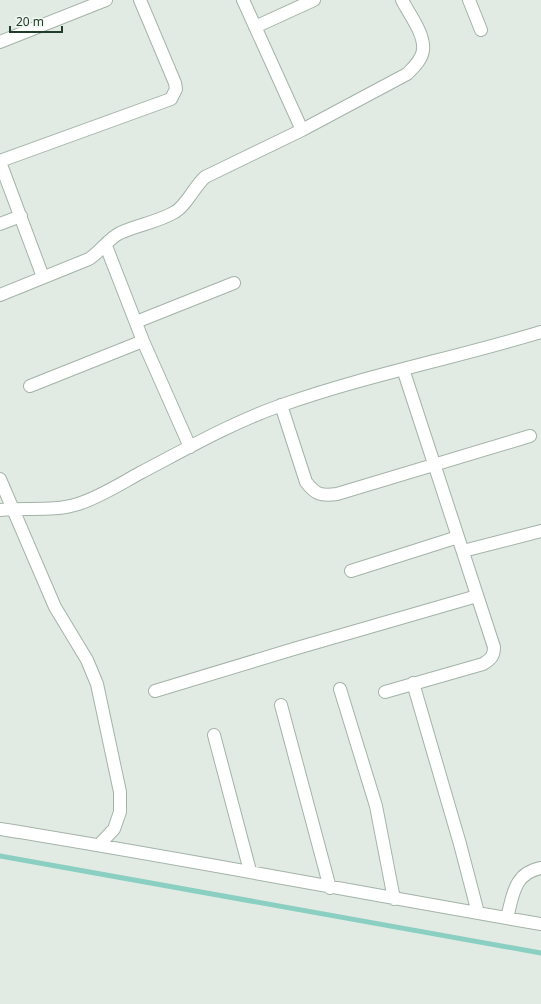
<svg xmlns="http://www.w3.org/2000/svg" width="541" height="1004" font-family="'Noto Sans',sans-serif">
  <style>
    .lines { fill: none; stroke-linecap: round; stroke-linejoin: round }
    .stream { stroke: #8acfc1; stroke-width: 5 }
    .street-casing { stroke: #a4b3a8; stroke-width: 14 }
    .street { stroke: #fff; stroke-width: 12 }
  </style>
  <rect width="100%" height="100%" fill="#e1ebe3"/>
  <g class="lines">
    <path class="stream" d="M0,856l541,97"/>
    <defs>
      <path id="street" d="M243,0l59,130
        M469,0l12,30
        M255,27l59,-27
        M0,42l106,-42
        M0,161l171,-62 5,-10 -1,-6 -35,-83
        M0,162l43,115
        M0,224l21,-8
        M106,246l37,95 47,106
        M0,295l89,-36c12,-8 19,-20 31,-26 17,-8 38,-11 55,-21 11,-6 19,-25 30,-35l97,-47 105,-56c6,-6 15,-14 16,-24 2,-16 -14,-36 -21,-50
        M136,322l98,-39
        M30,386l113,-45
        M281,405l25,77c10,13 15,14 31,12l193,-58
        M0,479l55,128 32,53 10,24 23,108v20l-6,17 -15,16
        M0,510c26,-3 53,2 78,-6 22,-7 42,-20 62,-31 46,-24 93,-51 142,-68 85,-30 173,-47 259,-73
        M463,551l78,-20
        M351,571l107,-34
        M413,683l47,161 18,69
        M340,689l36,117 18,93
        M155,691l142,-43 180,-52
        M385,692l98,-28c8,-5 11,-8 11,-17l-91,-278
        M281,705l49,183
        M214,735l36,136
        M0,829c181,29 360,64 541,95
        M507,918c6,-23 7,-45 34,-50"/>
    </defs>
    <use href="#street" class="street-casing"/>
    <use href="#street" class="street"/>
  </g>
  <path d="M10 26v6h52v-6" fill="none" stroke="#223c2b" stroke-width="2"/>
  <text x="16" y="26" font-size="12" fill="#223c2b" stroke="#f1f8f2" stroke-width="3" paint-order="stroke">20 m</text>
</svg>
